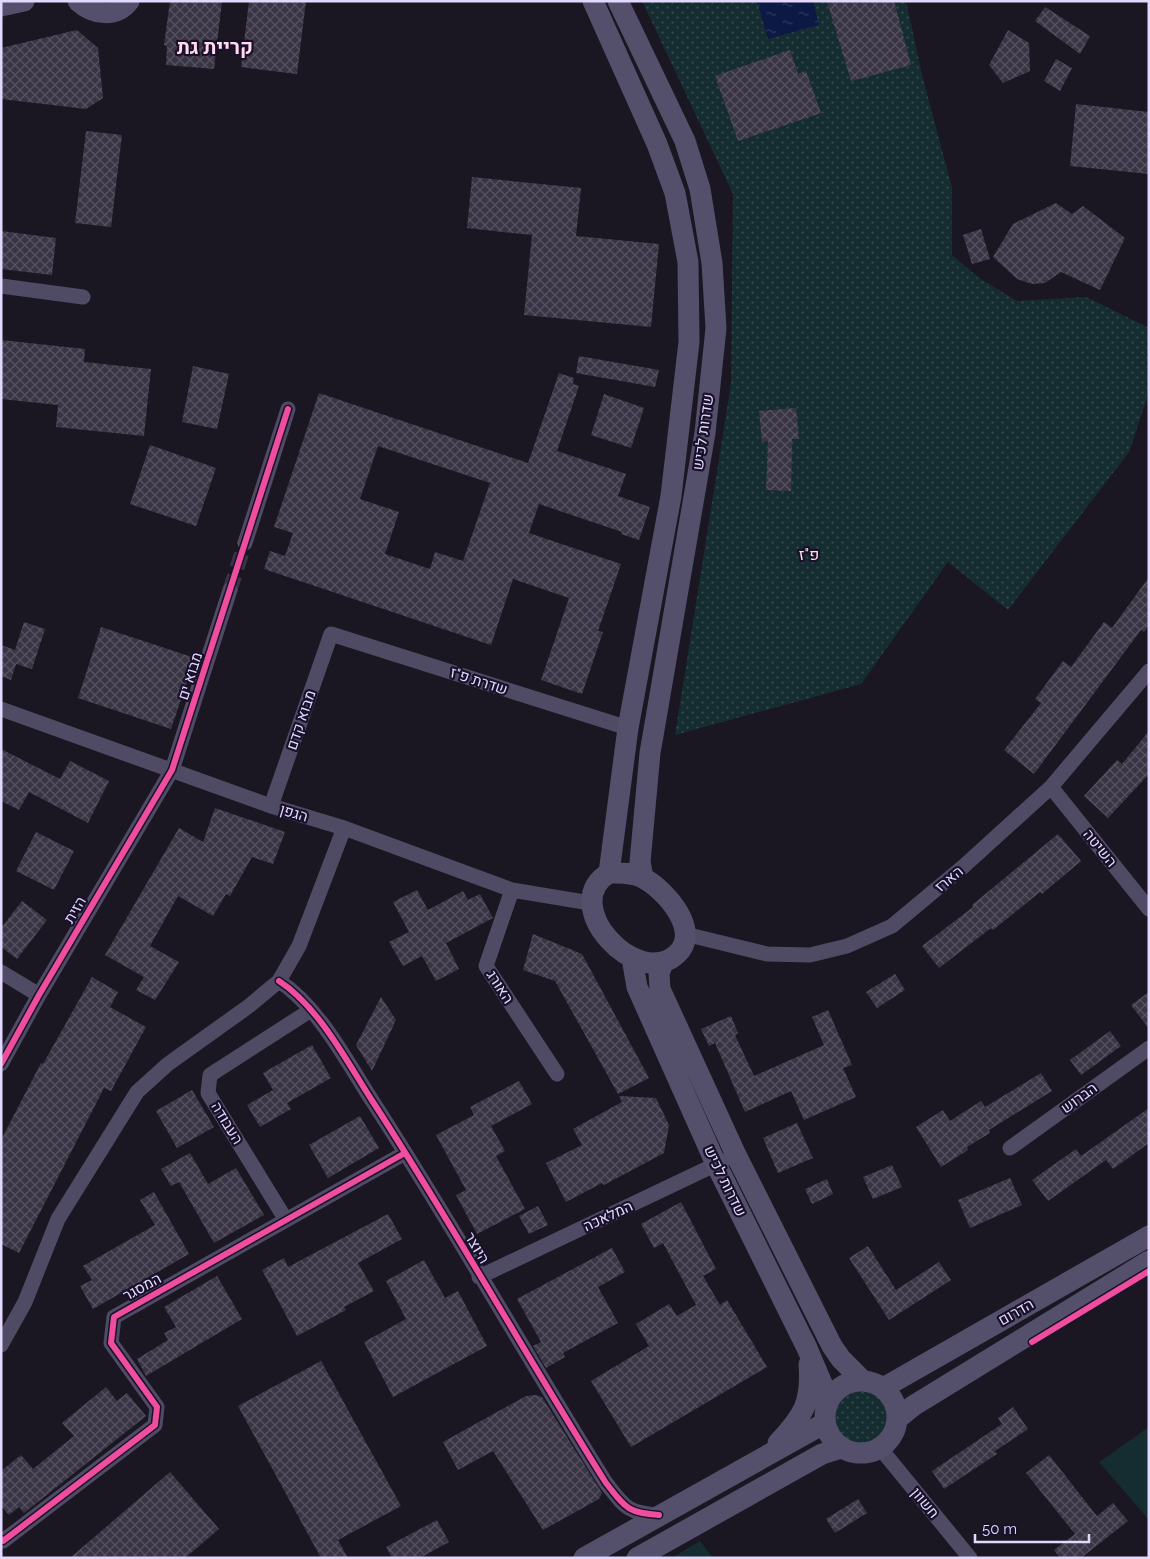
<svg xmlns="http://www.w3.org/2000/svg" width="1150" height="1559" font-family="Raleway,Heebo,sans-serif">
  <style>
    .grass { fill: #152d31 }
    .park { fill: url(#park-dots) }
    .water { fill: url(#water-ripples) }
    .building { fill: url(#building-cross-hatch); fill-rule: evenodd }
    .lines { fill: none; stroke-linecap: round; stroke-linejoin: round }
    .street-tunnel { stroke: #383444; stroke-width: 15; stroke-dasharray: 15 8; stroke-linecap: butt }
    .street { stroke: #504b64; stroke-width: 15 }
    .secondary { stroke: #544f6a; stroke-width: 21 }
    .cycleway-casing { stroke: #181129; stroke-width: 9 }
    .cycleway { stroke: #ef4d9e; stroke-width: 6 }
    .labels { text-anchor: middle; stroke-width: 4.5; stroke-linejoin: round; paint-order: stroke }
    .street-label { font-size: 15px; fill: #e3d9fe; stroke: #181129 }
    .neighbourhood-label { font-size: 16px; fill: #ffdbed; stroke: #181129 }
    .district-label { font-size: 20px; font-weight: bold; fill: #ffdbed; stroke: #181129 }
  </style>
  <defs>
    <pattern id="park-dots" width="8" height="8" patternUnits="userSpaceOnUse" patternTransform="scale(1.25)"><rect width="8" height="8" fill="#152d31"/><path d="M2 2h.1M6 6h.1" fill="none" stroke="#374b50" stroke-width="1.8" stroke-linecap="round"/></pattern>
    <pattern id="water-ripples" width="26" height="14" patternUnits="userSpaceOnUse" patternTransform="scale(1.25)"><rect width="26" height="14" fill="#0c1944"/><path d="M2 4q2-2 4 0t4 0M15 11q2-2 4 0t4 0" fill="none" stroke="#2f3a60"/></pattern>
    <pattern id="building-cross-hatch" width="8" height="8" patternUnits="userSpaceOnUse" patternTransform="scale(1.25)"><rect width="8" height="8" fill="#3a3545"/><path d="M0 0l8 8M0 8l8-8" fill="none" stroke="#565261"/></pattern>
  </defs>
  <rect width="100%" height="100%" fill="#1a1723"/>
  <path class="grass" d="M1149,1427v93l-50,-58z
    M700,1541l13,17h-42z"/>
  <path class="park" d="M642,1h264l16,74 30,113v67l27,23 38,23 69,-4 63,31v64l-20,60 -121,158 -60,-48 -87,122 -186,51 56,-351 2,-190z
    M835 1418a27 27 0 1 1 54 0a27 27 0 1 1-54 0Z"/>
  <path class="water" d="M757,1h56l6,24 -51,14z"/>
  <path class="building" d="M170,1h52l-8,68 -48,-4 1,-19 -3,-1z
    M249,1h57l-9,73 -56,-7z
    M827,1h67l17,64 -60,16z
    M1045,7l45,29 -10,18 -45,-33z
    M77,30l21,18 5,50 -17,11 -85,-10v-51z
    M1008,30l21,13 1,28 -27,12 -14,-18z
    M790,50l8,24 8,-3 15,42 -83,28 -23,-65z
    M1056,59l16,9 -12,23 -16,-10z
    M1076,104l73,8v62l-79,-8z
    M86,131l36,4 -11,92 -36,-4z
    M472,177l109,11 -5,48 83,8 -8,83 -127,-12 8,-80 -65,-7z
    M1056,203l16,11 11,-8 42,32 -25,52 -39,-18 -16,11 -13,1 -15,-5 -24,-22 20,-33z
    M981,229l9,30 -18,5 -9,-29z
    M1,231l55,7 -4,37 -51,-6z
    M1,340l84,9 -1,13 67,7 -7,67 -88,-9 2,-22 -57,-6z
    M579,356l80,14 -4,17 -79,-14z
    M193,366l36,8 -12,55 -35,-7z
    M559,373l15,5 -1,6 6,2 -22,65 69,23 -8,22 32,11 -11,33 -18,-6 1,-2 -83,-28 -10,29 92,31 -23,67 5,1 -21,62 -41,-14 28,-82 -56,-19 -22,66 -227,-76 6,-18 15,5 8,-23 -19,-6 45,-134 209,70zM378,446l112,37 -27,78 -28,-9 -5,17 -45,-15 14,-42 -39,-13z
    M604,394l40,14 -13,40 -40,-13z
    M796,408l3,31h-7l-1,52 -25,-1 2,-49 -6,1 -3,-31z
    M150,445l66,23 -20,58 -66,-22z
    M1149,577v48l-5,7 -3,-2 -107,144 -30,-24 37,-47 -6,-4 28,-38 8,6 33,-45 8,6z
    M24,622l21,7 -13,40 -16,-5 -5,16 -10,-4v-31l14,5z
    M101,627l94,31 -24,71 -93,-31z
    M1149,731v43l-41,44 -24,-22 33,-36 5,4z
    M1,749l59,30 10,-18 39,20 -21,42 -59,-31 -10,18 -18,-9z
    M215,808l70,24 -12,32 -21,-7 -22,39 -4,-2 -13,22 -35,-20 -28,50 29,16 -24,38 -19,-10 8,-13 -39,-22 74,-127 24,14z
    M36,832l38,19 -20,39 -38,-19z
    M1058,834l23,27 -39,33 -2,-2 -47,38 -2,-2 -52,40 -17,-22 51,-39 -1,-2z
    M417,890l11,20 35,-19 5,9 12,-6 13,24 -47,25 13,26 -23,12 -14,-25 -19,10 -14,-24 20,-10 -16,-30z
    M22,901l25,19 -30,39 -16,-12v-19z
    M533,934l49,20 67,124 -31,16 -63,-113 -32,-11z
    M895,974l10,16 -28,18 -11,-16z
    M92,977l26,15 -8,15 36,20 -35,64 -7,-3 -85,165 -18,-9v-104l40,-77 2,1z
    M1149,992v37l-18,-24z
    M381,997l15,23 -24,51 -16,-26z
    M828,1010l24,55 -9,3 13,29 -52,23 -13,-29 -46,21 -30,-69 -6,3 -8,-17 30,-13 7,17 -3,2 19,41 70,-31 -12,-28z
    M1110,1031l11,15 -40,29 -11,-15z
    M312,1045l19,33 -44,25 4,6 -31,18 -13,-22 26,-15 -10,-17z
    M1041,1073l11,18 -63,39 1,3 -23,14 1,3 -27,17 -25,-40 27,-17 7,11 31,-20 4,6z
    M519,1081l13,23 -41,22 14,25 -9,5 29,53 -48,25 -21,-39 10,-5 -30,-55 38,-20 -4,-8z
    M192,1090l22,37 -37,21 -21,-37z
    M619,1096l37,2 13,27 -5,28 -60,32 -2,-2 -36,19 -20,-39 36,-18 -9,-16 49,-27z
    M1149,1108v35l-36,26 -7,-9 -58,41 -16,-21 44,-31 5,7z
    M360,1116l19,32 -51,30 -19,-33z
    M797,1123l16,35 -35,15 -15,-35z
    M190,1153l18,31 28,-16 28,47 -50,28 -35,-61 -8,4 -10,-17z
    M892,1165l10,22 -29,12 -10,-22z
    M1010,1178l12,27 -52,23 -12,-28z
    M827,1179l6,15 -21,10 -7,-15z
    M154,1192l35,62 -96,55 -13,-23 12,-6 -9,-14 72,-41 -15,-25z
    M681,1202l35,67 -13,7 17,29 7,-5 40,67 -136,80 -40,-66 58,-35 -13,-22 33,-20 8,12 19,-11 -33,-62 -9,5 -13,-24z
    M538,1206l10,19 -19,9 -10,-18z
    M388,1214l14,25 -44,24 16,28 -30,16 2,3 -49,26 -35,-66 22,-12 4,9z
    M868,1246l28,44 43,-28 12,18 -62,40 -40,-62z
    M612,1248l13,24 -27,15 20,36 -55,30 2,4 -19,11 -13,-22 8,-4 -24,-43z
    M424,1260l21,38 13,-7 29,55 -94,51 -29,-55 42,-23 -20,-38z
    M217,1276l25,43 -96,57 -9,-17 31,-19 -4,-7 12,-6 -12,-20z
    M321,1361l80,145 -63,34 10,18h-27l-83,-152z
    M106,1387l11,14 10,-8 19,23 -122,97 -5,-6 -10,8 -8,-9v-35l20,-16 12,14 41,-33 -12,-13z
    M536,1395l6,2 60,96 -3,6 -56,31 -50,-79 -35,19 -15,-28 83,-46z
    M1013,1407l15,22 -33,22 2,3 -53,35 -12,-18 70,-47 -4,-6z
    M1049,1455l48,61 16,-13 15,18 -47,37h-21l-6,-8 21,-16 -49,-61z
    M170,1472l49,57 -34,29h-115z
    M858,1499l9,14 -32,20 -9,-14z
    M437,1520l12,22 -29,16h-28l-6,-11z"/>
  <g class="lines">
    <path class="street-tunnel" d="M230,590l15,-47"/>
    <path class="street" d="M1,286l82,11
      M245,543l43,-134
      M1,709l270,97 73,22 168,62 78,13
      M1051,787l98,122
      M271,806l60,-172 297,94
      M512,890l-26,76 71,108
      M685,934l82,20 43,1 37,-9 45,-20 72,-60 87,-79 98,-116
      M1,972l38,23
      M279,981c40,26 68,81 94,121 81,125 154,255 233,381 19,24 21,30 53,32
      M1,1064l38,-69 133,-225 58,-180
      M1010,1148l139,-100
      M286,1220l-78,-127 2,-18 101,-65
      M479,1277l244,-116
      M1,1345l24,-43 33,-83 79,-127 31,-28 81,-58 30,-25 20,-35 45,-118
      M880,1448l90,110
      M1,1539l2,2 152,-116 2,-18 -46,-64 3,-26 291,-164"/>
    <path class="secondary" d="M78,1c15,14 38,17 51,0
      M593,1l64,143 18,49 13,69 1,80 -18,154 -43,232 -19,145
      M618,1l67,140 15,48 12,74 4,65 -11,105 -55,320 -10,109 3,16
      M1,6l23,-5
      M609,873c11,0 24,-1 34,5 22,11 59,53 34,76 -40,37 -120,-50 -68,-81z
      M632,958l5,29 79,177 91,184 22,52
      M663,963l-4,10 1,16 76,166 96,191 9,13 22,22
      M825 1417a36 36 0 1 1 72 0a36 36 0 1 1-72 0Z
      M883,1388l266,-152
      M897,1419l16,-13 236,-145
      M778,1443c26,-28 34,-41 31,-79
      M584,1558l241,-135
      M637,1558l185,-104 19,-6"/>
    <defs>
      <path id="cycleway" d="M279,981c40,26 68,81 94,121 81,125 154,255 233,381 19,24 21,30 53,32
        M1,1064l38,-69 133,-225 116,-361
        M1032,1342l117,-71
        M1,1539l2,2 152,-116 2,-18 -46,-64 3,-26 291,-164"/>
    </defs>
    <use href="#cycleway" class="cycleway-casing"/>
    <use href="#cycleway" class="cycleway"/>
  </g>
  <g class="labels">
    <g class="street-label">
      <text transform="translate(703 432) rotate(-82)" y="5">שדרות לכיש</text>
      <text transform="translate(190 676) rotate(-72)" y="5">מבוא ים</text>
      <text transform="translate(479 681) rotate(18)" y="5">שדרת פ"ז</text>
      <text transform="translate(301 720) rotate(-71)" y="5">מבוא קדם</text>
      <text transform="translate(294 813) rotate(17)" y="5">הגפן</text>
      <text transform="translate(1100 848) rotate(51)" y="5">השיטה</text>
      <text transform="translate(949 879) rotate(-40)" y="5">הארז</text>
      <text transform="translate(75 910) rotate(-59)" y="5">הזית</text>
      <text transform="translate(500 987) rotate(57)" y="5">האורג</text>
      <text transform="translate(1079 1098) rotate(-36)" y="5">הברוש</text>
      <text transform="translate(227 1123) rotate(59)" y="5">העבודה</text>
      <text transform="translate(725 1181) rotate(64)" y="5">שדרות לכיש</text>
      <text transform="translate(608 1216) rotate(-25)" y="5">המלאכה</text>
      <text transform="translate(477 1248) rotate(59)" y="5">היוצר</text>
      <text transform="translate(142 1287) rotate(-29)" y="5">המסגר</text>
      <text transform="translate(1016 1312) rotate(-30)" y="5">הדרום</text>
      <text transform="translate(925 1503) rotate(50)" y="5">חשוון</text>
    </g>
    <g class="neighbourhood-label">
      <text x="809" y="560">פ"ז</text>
    </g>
    <g class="district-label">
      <text x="215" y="54">קריית גת</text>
    </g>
  </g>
  <rect width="1150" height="1559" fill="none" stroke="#e3d9fe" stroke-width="5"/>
  <path d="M975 1534v8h114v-8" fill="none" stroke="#e3d9fe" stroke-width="2.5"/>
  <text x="982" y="1534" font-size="15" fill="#e3d9fe" stroke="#181129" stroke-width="4" paint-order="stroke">50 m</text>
</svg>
